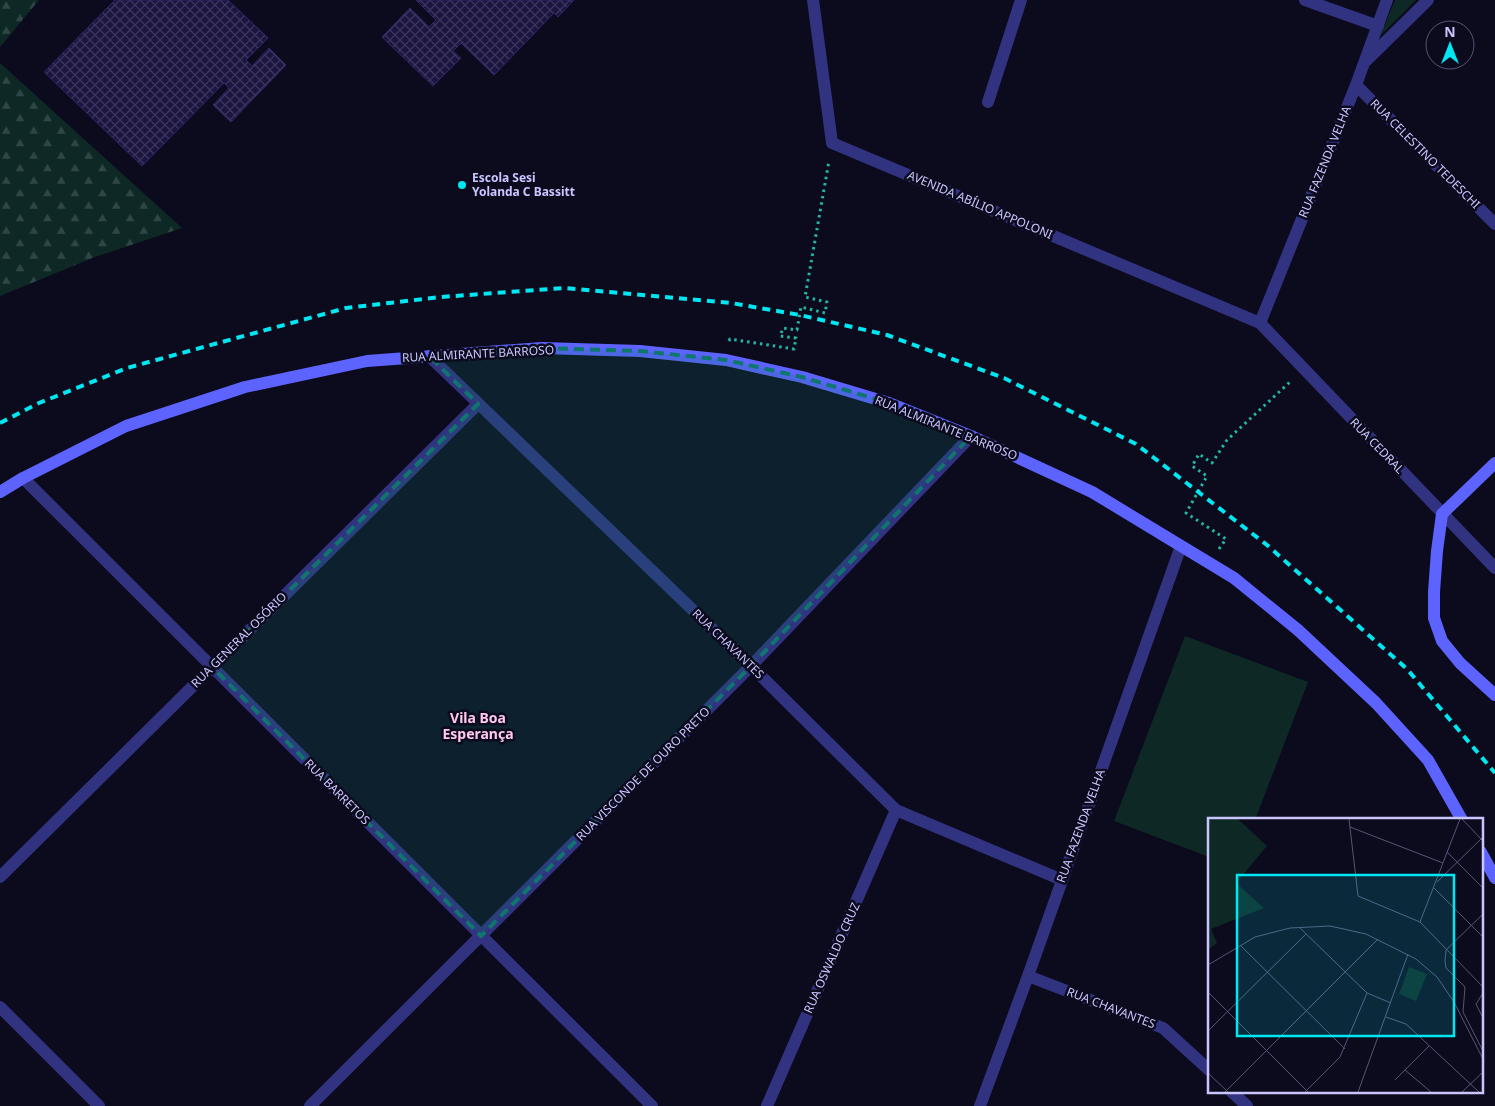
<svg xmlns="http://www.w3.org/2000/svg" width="1495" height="1106" font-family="'Noto Sans',sans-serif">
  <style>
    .forest { fill: url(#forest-firs) }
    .park { fill: #0d2825 }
    .building { fill: url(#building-cross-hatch); stroke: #2f256d }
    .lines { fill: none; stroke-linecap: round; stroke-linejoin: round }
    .path { stroke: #23b6a4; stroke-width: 3; stroke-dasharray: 2.5 4; stroke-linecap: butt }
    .lane { stroke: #313380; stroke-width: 12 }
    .street { stroke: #313380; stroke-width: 12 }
    .secondary { stroke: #5d63ff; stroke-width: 12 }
    .rail { stroke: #00e7f1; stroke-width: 4; stroke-dasharray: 8 6; stroke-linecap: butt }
    .marked { fill: #0f766e; fill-opacity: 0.2; stroke: #0f766e; stroke-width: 4; stroke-dasharray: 10 6; stroke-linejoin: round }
    .poi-dot { fill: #00e7f1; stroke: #0c0a1d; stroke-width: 2 }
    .labels { text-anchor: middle; stroke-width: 5; stroke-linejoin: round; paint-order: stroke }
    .street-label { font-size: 12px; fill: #c9c6ff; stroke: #0c0a1d }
    .poi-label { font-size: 12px; font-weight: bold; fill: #c9c6ff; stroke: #0c0a1d; text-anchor: start }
    .neighbourhood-label { font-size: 14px; font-weight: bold; fill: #ffc8ee; stroke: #0c0a1d }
    .inset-road { fill: none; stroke: #585577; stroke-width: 1 }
    .view { fill: #00e7f1; fill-opacity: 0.15; stroke: #00e7f1; stroke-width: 2.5 }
    .inset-edge { fill: none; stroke: #c9c6ff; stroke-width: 2.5 }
  </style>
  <defs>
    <pattern id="forest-firs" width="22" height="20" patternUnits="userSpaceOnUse" patternTransform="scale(1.25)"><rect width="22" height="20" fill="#0d2825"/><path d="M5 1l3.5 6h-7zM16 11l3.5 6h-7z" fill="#2f4646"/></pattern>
    <pattern id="building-cross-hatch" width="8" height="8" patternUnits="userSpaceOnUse" patternTransform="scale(1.25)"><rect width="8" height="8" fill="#1b1540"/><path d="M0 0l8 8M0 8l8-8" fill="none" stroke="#3b365d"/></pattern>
  </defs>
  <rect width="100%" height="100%" fill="#0c0a1d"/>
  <path class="forest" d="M0,0h39l-39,47z
    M0,63l182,165 -87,29 -95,39z"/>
  <path class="park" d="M1395,0h21l-36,36z
    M1185,636l123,46 -53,138h-46v37l-95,-36z"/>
  <path class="building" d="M115,0h113l40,38 -22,22 6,6 17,-18 17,17 -55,57 -18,-17 16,-17 -5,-5 -82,83 -98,-94z
    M416,0h158l-16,17 -4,-4 -60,62 -33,-32 -8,8 8,7 -28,28 -51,-49 28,-29 19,19 7,-7z"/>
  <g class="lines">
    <path class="path" d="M729,341l1,-2 64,10 2,-11 -16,-2 3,-8 14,2 4,-23 24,6 2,-11 -22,-5 24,-136
      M1219,549l7,-10 -40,-26 21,-37 -15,-10 7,-12 13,9 15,-23 64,-59"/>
    <path class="lane" d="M1305,0l73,26
      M988,102l33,-102"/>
    <path class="street" d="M813,0l19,143 428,180 235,245
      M1366,61l62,-61
      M1356,85l139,139
      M1260,323l96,-238 31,-85
      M429,356l322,310 145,144 166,70
      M23,478l629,628
      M0,877l478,-473
      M1028,976l135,52 46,42
      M0,1007l99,99
      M1232,1092l15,14
      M310,1106l441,-440 220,-230
      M767,1106l129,-296
      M980,1106l48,-130 153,-430"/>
    <path class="secondary" d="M1495,463l-53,51 -5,37 -3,41v26l8,23 18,22 35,32
      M0,492l23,-14 103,-52 119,-39 122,-26 175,-13 98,3 86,9 76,17 87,26 82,33 121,56 142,86 64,52 78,73 52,57 34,60
      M1481,852l14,26"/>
    <path class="rail" d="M0,423l39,-20 88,-35 219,-60 95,-11 123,-9 167,15 69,12 87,20 117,43 132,66 131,101 140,124 88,104"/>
  </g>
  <path class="marked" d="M542,348l98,3 86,9 76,17 87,26 82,33 -220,230 -270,270 -269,-269 266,-263 -49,-48z"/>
  <circle class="poi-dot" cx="462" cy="185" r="5"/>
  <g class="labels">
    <g class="street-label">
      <text transform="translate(1425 154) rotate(45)" y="4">RUA CELESTINO TEDESCHI</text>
      <text transform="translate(1325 162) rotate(-68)" y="4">RUA FAZENDA VELHA</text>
      <text transform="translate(980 205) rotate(23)" y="4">AVENIDA ABÍLIO APPOLONI</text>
      <text transform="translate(478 354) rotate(-3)" y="4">RUA ALMIRANTE BARROSO</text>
      <text transform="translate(946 428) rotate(22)" y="4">RUA ALMIRANTE BARROSO</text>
      <text transform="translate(1377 446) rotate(46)" y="4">RUA CEDRAL</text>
      <text transform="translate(239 640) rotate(-45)" y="4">RUA GENERAL OSÓRIO</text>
      <text transform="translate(728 644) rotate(44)" y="4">RUA CHAVANTES</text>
      <text transform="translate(643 774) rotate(-45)" y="4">RUA VISCONDE DE OURO PRETO</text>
      <text transform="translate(337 792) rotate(45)" y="4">RUA BARRETOS</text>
      <text transform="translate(1081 826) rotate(-70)" y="4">RUA FAZENDA VELHA</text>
      <text transform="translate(832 958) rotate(-66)" y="4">RUA OSWALDO CRUZ</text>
      <text transform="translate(1111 1008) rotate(21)" y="4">RUA CHAVANTES</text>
    </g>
    <g class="poi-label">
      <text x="472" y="182">Escola Sesi<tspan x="472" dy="14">Yolanda C Bassitt</tspan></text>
    </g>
    <g class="neighbourhood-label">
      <text x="478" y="723">Vila Boa<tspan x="478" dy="16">Esperança</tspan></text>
    </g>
  </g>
  <g transform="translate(1208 818)">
    <rect width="275" height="275" fill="#0c0a1d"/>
    <path d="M0,1h30l29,27 -31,37 28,25 -53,21 6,14 -9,7z" fill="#0d2825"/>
    <path d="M201,149l18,7 -11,27 -17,-7z" fill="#0d2825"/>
    <path class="inset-road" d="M141,1l9,77 62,26 63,65M254,1l21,22M142,9l93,36M239,34l36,36M229,64l46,-45M226,70l49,49M275,96l-37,36 -1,11 1,7 19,19 -2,25 20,39M212,104l40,-103M91,109l68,66 24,10M32,127l105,104M0,147l47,-28 35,-9 40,-2 36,8 50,25 21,18 17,25 29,57M0,174l100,100M275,175l-7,11 7,14M178,199l20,7 73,68M0,213l98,-97M197,252l26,22M0,255l20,19M187,262l34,-34M17,274l153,-153M97,274l35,-35 27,-64M150,274l50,-138M254,274l21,-20"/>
    <path class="view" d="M29,57h217v161h-217z"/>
    <rect width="275" height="275" class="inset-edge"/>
  </g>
  <g transform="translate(1450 45)"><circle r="24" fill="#0c0a1d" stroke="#585577"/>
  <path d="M0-4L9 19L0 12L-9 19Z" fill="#00e7f1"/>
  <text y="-8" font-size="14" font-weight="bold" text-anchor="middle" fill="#c9c6ff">N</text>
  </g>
</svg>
